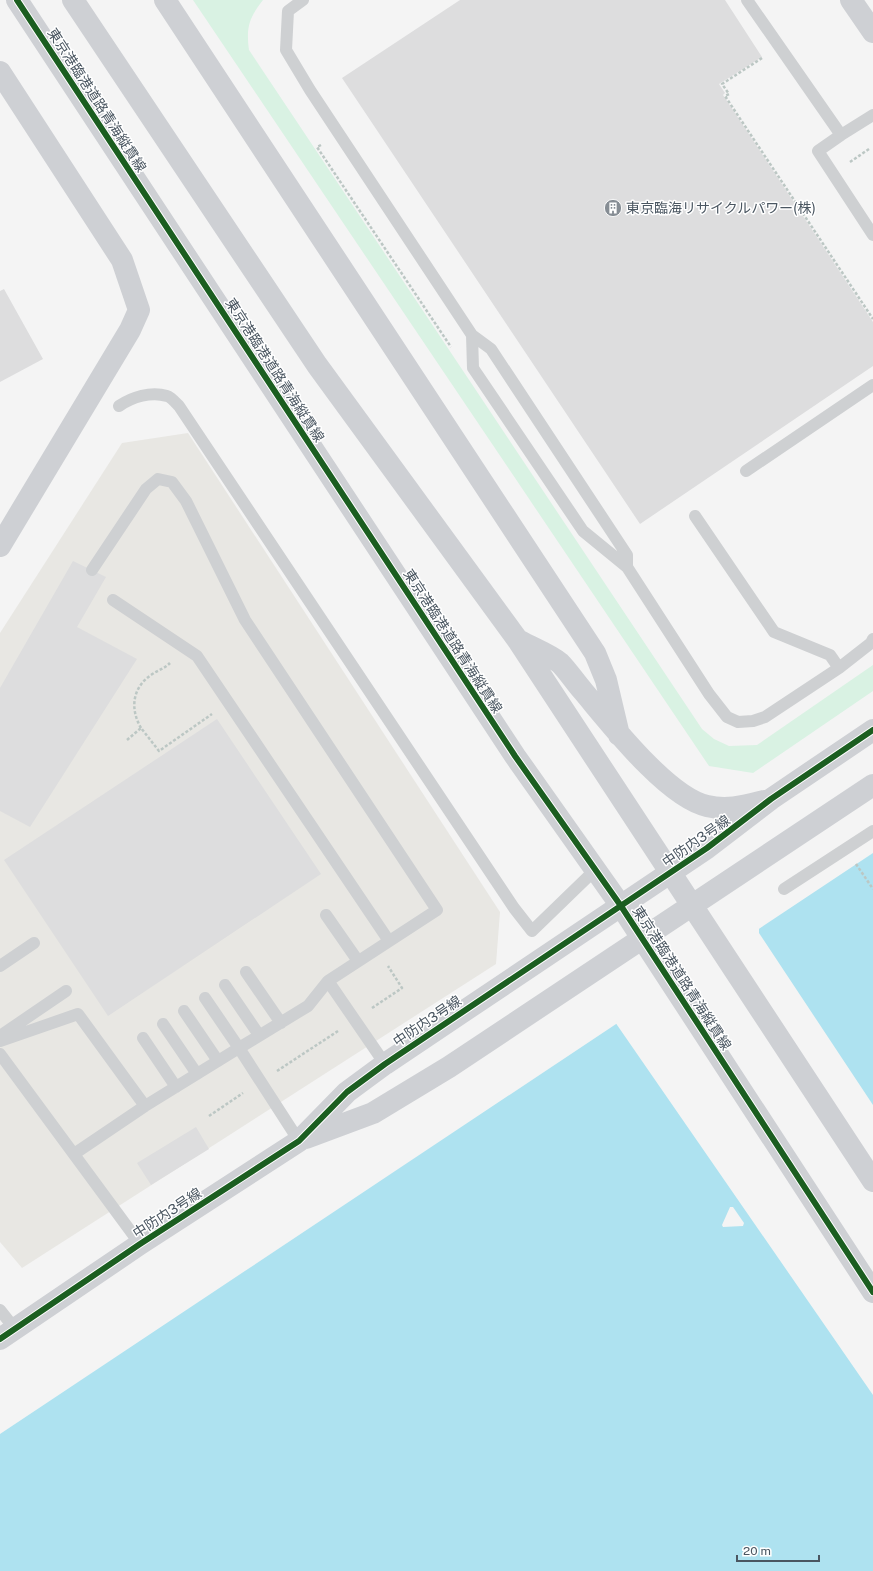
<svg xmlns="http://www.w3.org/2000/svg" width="873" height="1571" font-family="'Public Sans','Noto Sans JP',sans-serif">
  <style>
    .commercial { fill: #e8e7e3 }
    .green { fill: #d9f2e3 }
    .water { fill: #aee2f0; fill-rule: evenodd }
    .pier { fill: #f4f4f4 }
    .building { fill: #ddddde }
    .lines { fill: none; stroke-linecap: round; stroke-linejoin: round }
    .path { stroke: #bcc7c4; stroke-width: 2.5; stroke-dasharray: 3 2; stroke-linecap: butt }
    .lane { stroke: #ced0d2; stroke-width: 12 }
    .secondary { stroke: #ced0d4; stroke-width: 22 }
    .cycleway-casing { stroke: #fff; stroke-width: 8 }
    .cycleway { stroke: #1b5e20; stroke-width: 6 }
    .labels { text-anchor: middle; stroke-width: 3; stroke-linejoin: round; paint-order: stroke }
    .street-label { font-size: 14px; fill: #4a5661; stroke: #fff }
    .poi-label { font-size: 14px; fill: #4a5661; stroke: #fff; text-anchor: start }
  </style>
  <rect width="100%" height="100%" fill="#f4f4f4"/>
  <path class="commercial" d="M188,433l312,479 -4,52 -474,304 -22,-26v-609l122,-190z"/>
  <path class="green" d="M193,0h70c-14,18 -17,27 -14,50l453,679 12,10 15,7 28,-1 116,-80v26l-120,82 -44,-7z"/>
  <path class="water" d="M873,853v718h-873v-137zM730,1207h3l11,16 -1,3 -20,1 -1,-2z"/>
  <path class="pier" d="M759,927v6l114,172v290l-258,-373z"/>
  <path class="building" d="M460,0h265l37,57 -43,27 6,9 -2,2 150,227v44l-233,158 -298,-446z
    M4,289l39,70 -43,23v-91z
    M73,561l33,16 -29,50 60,32 -107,168 -30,-16v-123z
    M217,719l104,155 -213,142 -104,-156z
    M196,1127l13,22 -58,36 -14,-22z"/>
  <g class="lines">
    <path class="path" d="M762,58l-40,26 7,10 -4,2 148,223
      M321,145l-4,2 134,200
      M850,162l19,-13
      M141,728c-11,-19 -9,-40 10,-53 7,-5 13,-6 19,-12
      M127,740l14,-12 18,23 53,-37
      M856,864l17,25
      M372,1008l30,-20 -14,-22
      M277,1071l61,-40
      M209,1116l34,-23"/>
    <path class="lane" d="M303,0l-15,11 -2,39 24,40 162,245 19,14 136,206v12
      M747,0l94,135 -23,16 55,84
      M841,135l32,-20
      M472,335l1,33 110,163 44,36 82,127 18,23 11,5 15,-1 12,-4 74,-49 32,-25 2,-4
      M119,406c13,-9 32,-15 48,-10 4,1 9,7 12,10l335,502 18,23 63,-61
      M746,471l127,-86
      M695,516l79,116 56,23 9,13
      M92,570l54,-81 12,-10 14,3 14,19 59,119 192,290 -109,71 57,83
      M113,600l84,56 192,285
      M784,889l89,-58
      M326,915l32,46
      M0,966l34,-23
      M246,972l35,51
      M225,985l34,50
      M184,1011l34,50
      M163,1024l34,50
      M0,1036l66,-45
      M143,1038l33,49
      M0,1041l78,-27 67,92
      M0,1054l140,190
      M299,1141l-60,-93 69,-42 20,-25
      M74,1154l71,-48 94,-58 -34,-50
      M0,1310l15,19"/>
    <path class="secondary" d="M17,0l498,756 106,150 252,386
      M73,0l244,365 200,274 356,542
      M165,0l430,653 11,27 13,55
      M851,0l22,32
      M0,72l122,188 17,50 -9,20 -130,216
      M520,641c12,7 29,13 40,22 8,8 15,19 23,28 27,32 84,106 124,115 20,5 37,0 57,-5
      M306,1138l67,-25 76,-46 424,-282
      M0,1339l140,-95 159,-103 48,-49 38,-28 322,-216 64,-49 102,-69"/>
    <defs>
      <path id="cycleway" d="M17,0l498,756 106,150 252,386
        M0,1339l140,-95 159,-103 48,-49 38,-28 322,-216 64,-49 102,-69"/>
    </defs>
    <use href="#cycleway" class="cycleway-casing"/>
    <use href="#cycleway" class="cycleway"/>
  </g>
  <defs>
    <symbol id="building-disc" viewBox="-11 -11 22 22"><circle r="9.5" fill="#868d94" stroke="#fff"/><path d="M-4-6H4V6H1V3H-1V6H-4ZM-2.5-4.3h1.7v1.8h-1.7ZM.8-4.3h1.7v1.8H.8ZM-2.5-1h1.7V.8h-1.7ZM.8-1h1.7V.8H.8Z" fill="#fff"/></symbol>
  </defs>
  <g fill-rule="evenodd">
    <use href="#building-disc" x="603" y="198" width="20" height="20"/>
  </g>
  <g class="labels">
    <g class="street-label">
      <text transform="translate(97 100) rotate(57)" y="5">東京港臨港道路青海縦貫線</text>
      <text transform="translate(275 370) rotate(57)" y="5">東京港臨港道路青海縦貫線</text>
      <text transform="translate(453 641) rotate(57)" y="5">東京港臨港道路青海縦貫線</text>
      <text transform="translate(696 841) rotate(-35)" y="5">中防内3号線</text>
      <text transform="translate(682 978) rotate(57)" y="5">東京港臨港道路青海縦貫線</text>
      <text transform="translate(427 1021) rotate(-34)" y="5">中防内3号線</text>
      <text transform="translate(167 1213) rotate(-33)" y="5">中防内3号線</text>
    </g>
    <g class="poi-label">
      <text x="626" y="213">東京臨海リサイクルパワー(株)</text>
    </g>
  </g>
  <path d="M737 1555v6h82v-6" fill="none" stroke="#4a5661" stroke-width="2"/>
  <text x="743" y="1555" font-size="12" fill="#4a5661" stroke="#ffffff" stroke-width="3" paint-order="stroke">20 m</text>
</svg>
